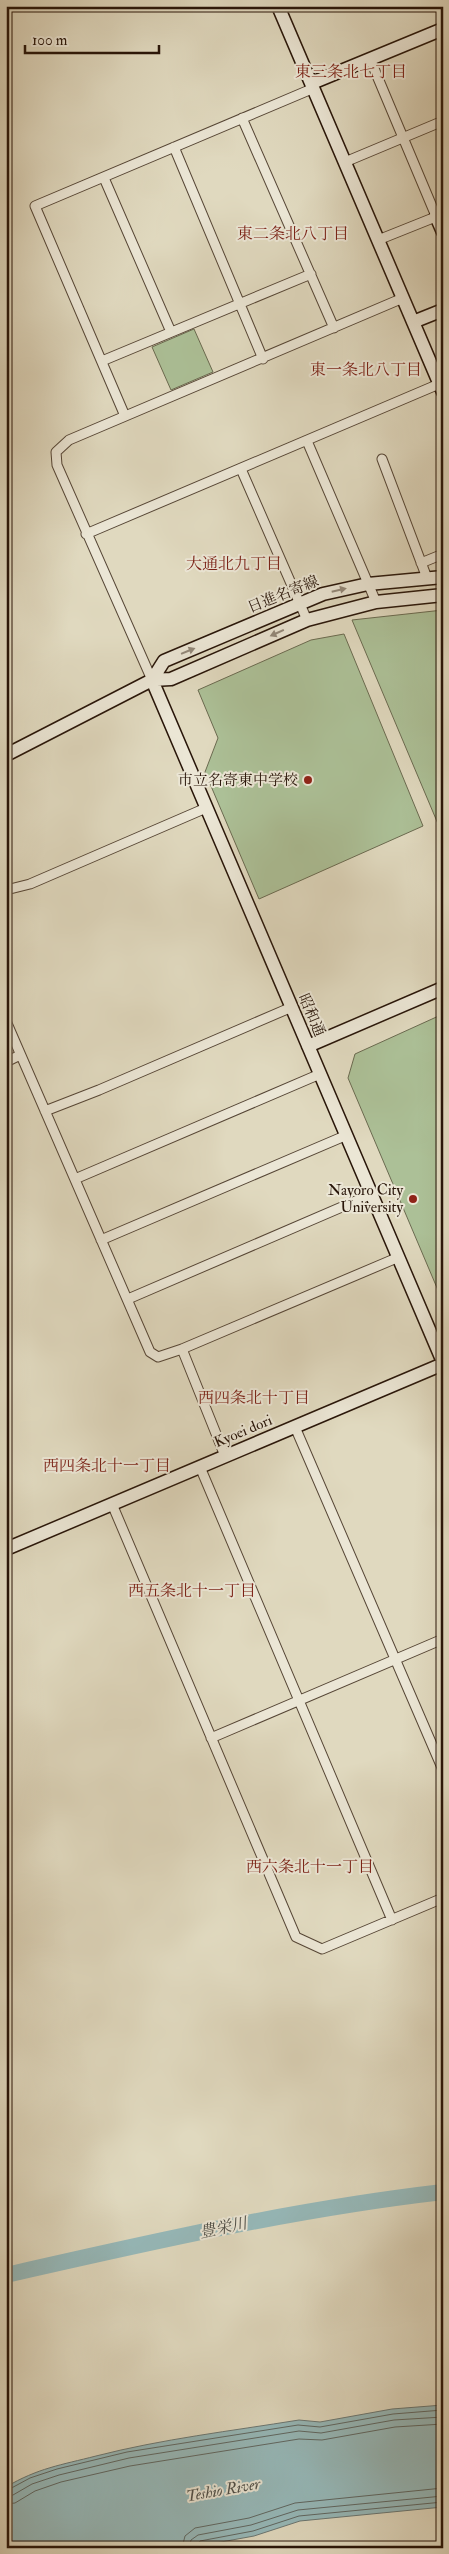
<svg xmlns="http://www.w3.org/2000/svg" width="449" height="2554" font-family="'IM FELL Double Pica','Noto Serif JP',serif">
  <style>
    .green { fill: #acc097; stroke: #6a6a50 }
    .water { fill: #96b9ba; stroke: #6a7773 }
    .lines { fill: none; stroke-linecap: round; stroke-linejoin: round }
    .shore { stroke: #5f6762; stroke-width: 1 }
    .river { stroke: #96b9ba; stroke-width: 16 }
    .street-casing { stroke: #564636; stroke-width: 11 }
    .secondary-casing { stroke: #281509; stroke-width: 15 }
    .street { stroke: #ebe6d5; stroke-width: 9 }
    .secondary { stroke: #ebe6d5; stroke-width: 12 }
    .oneway { fill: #938879 }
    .poi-dot { fill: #8f2418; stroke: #ebe6d5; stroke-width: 2 }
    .labels { text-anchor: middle; stroke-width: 4; stroke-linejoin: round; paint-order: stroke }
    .street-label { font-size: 15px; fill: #281509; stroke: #ebe6d5 }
    .poi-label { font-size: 15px; fill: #281509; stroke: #ebe6d5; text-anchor: end }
    .neighbourhood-label { font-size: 16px; fill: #7a1f14; stroke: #ebe6d5 }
    .water-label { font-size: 16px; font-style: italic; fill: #4e4e47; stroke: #ebe6d5 }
  </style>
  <rect width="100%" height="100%" fill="#e0d9bf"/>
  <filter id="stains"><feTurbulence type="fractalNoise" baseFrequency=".004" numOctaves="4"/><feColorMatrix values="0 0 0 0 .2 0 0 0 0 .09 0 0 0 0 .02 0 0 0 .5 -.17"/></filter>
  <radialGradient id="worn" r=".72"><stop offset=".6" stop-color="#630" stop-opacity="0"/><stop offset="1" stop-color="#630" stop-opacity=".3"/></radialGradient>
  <path class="green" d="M194,329l19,43 -42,18 -19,-43z
    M443,610v220l-2,1 -89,-211z
    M344,634l79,192 -164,73 -54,-127 13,-34 -20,-48 113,-50z
    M443,1014v288l-95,-224 7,-24z"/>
  <path class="water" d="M443,2405v102l-143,14 -46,15 -66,12h-182v-61c32,-19 55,-22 90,-31 66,-17 135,-25 203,-36l21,2 72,-13z"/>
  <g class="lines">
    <path class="shore" d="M6,2491l24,-13 27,-9 70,-17 171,-27 22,2 73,-13 50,-4
      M6,2497l7,-2 19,-11 27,-9 70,-17 170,-27 22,2 73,-13 49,-3
      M6,2504l9,-1 20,-12 26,-9 69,-16 169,-27 23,1 73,-13 48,-3
      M182,2548l3,-12 10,-8 54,-10 46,-15 148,-15
      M189,2548l2,-8 7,-5 53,-10 47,-15 145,-14
      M196,2548l4,-7 53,-10 46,-15 144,-14"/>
    <path class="river" d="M6,2275c145,-33 289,-66 437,-83"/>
    <defs>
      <path id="street" d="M370,59l66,157
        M242,118l92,210
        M174,147l89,212
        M345,162l98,-41
        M104,178l67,154
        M378,240l65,-26
        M102,361l209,-87
        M125,416l-90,-210 279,-118
        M307,441l69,161
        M382,459l45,119
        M241,469l66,151
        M86,534l353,-150
        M421,563l22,-9
        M152,680l-95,-215 -1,-13 13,-12 334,-142
        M6,890l24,-6 176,-76
        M6,1021l144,331 8,5 24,-8 217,-92
        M6,1062l14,-7
        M45,1111l54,-21 193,-83
        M75,1179l245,-105
        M101,1240l246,-105
        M128,1299l244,-105
        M182,1349l43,107
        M295,1427l148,343
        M200,1467l192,453
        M112,1504l184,433 26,12 121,-51
        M211,1738l232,-99"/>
      <path id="secondary" d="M278,6l165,386
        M312,83l131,-54
        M436,216l7,16
        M413,322l30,-12
        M152,680l291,682
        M152,680l12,-19 159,-67 45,-10 75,-7
        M6,755l146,-75 19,-1 136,-59 69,-18 67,-7
        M308,1046l135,-58
        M6,1549l437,-185"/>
    </defs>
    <use href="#street" class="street-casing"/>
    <use href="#secondary" class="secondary-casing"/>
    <use href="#street" class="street"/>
    <use href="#secondary" class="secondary"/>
  </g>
  <defs><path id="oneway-solid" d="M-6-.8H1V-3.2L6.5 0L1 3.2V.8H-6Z" transform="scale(1.25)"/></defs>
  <g class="oneway">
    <use href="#oneway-solid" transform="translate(339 590) rotate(-13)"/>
    <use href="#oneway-solid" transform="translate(277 633) rotate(156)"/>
    <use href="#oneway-solid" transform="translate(188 651) rotate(-22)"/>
  </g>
  <g class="poi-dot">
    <circle cx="308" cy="780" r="5"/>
    <circle cx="413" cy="1199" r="5"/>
  </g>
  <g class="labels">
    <g class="street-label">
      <text transform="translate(283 594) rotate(-22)" y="5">日進名寄線</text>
      <text transform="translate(312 1015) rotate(67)" y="5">昭和通</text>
      <text transform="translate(243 1431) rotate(-23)" y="5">Kyoei dori</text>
    </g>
    <g class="poi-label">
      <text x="298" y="785">市立名寄東中学校</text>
      <text x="403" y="1195">Nayoro City<tspan x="403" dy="17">University</tspan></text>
    </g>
    <g class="neighbourhood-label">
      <text x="351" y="77">東三条北七丁目</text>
      <text x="293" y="239">東二条北八丁目</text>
      <text x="366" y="375">東一条北八丁目</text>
      <text x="234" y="569">大通北九丁目</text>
      <text x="254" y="1403">西四条北十丁目</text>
      <text x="107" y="1471">西四条北十一丁目</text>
      <text x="192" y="1596">西五条北十一丁目</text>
      <text x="310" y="1872">西六条北十一丁目</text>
    </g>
    <g class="water-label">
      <text transform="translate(223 2227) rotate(-12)" y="6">豊栄川</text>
      <text transform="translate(223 2489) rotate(-10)" y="6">Teshio River</text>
    </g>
  </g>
  <rect width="449" height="2554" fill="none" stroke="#e0d9bf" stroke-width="25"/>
  <rect x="8" y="8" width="434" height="2539" fill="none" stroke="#281509" stroke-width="2.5"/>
  <rect x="12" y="12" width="424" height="2529" fill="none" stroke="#281509"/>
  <path d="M25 45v8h134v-8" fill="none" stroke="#281509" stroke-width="2.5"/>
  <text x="32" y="45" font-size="15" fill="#281509" stroke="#ebe6d5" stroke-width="4" paint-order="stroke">100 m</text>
  <rect width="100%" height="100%" filter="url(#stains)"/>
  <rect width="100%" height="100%" fill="url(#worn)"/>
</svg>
